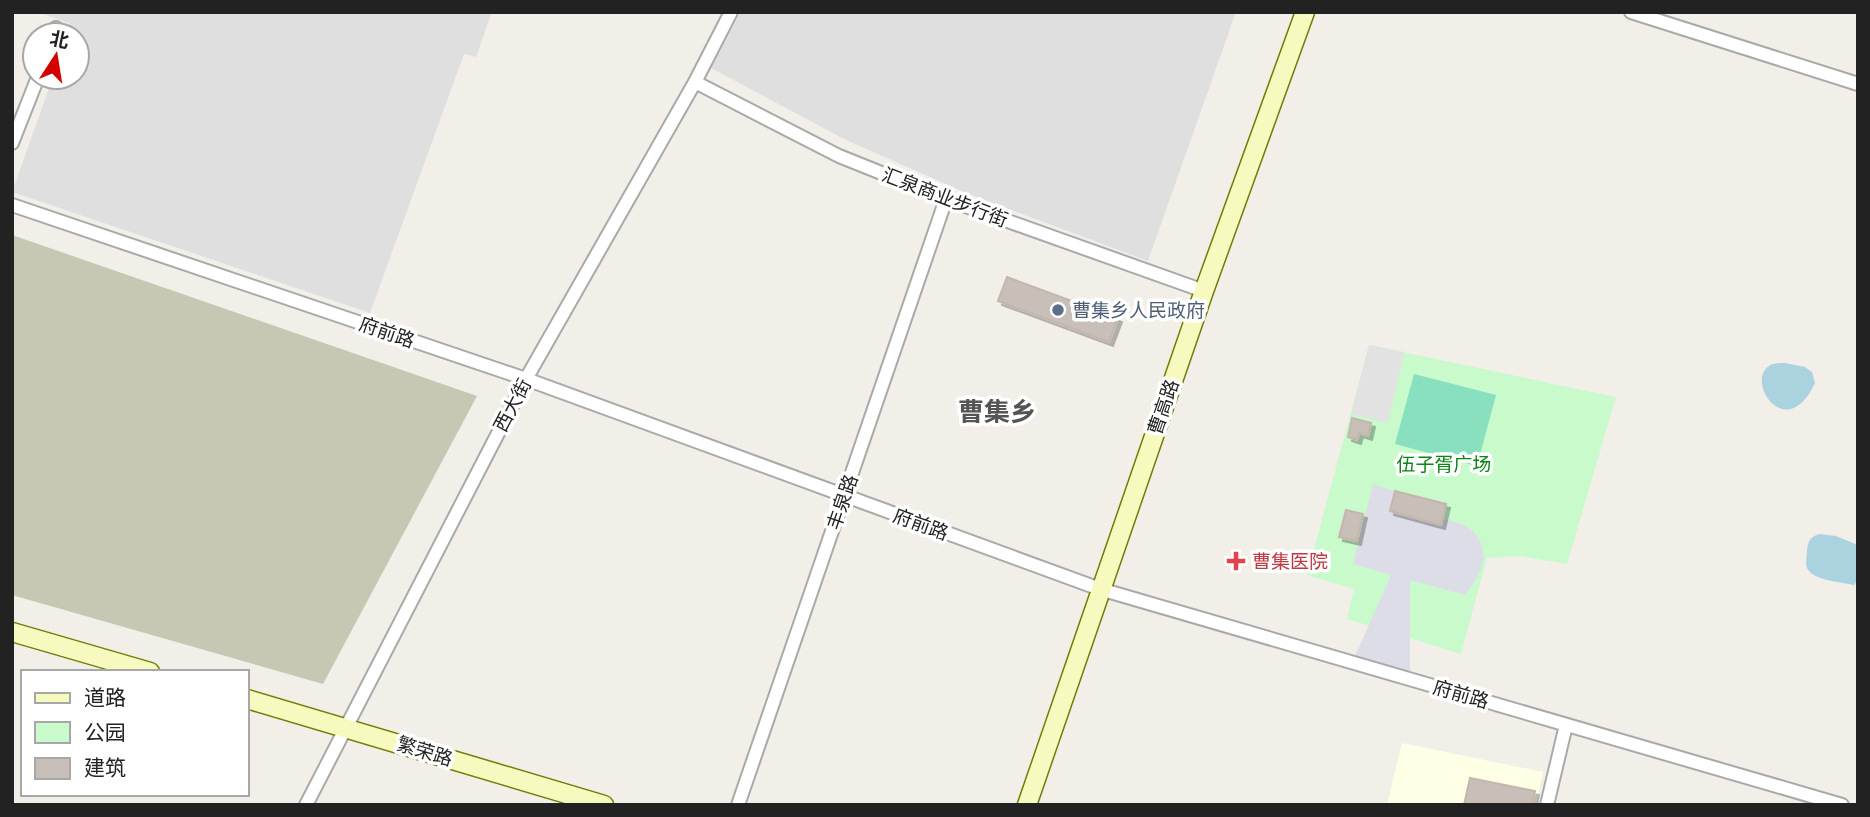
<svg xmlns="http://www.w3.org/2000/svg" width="1870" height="817" font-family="Manrope,'Noto Sans SC',sans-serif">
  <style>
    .residential { fill: #e0dfdf }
    .education { fill: #ffffe5 }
    .construction { fill: #c7c7b4 }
    .park { fill: #c8facc }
    .pitch { fill: #88e0be }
    .parking { fill: #e2e2e2 }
    .plaza { fill: #dddde8 }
    .water { fill: #aad3df }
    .building { fill: #c7bfb8; stroke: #c4b6ab; stroke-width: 2; filter: url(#shadow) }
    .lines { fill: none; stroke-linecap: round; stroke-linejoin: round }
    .street-casing { stroke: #a9a9a9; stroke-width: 16 }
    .secondary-casing { stroke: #707d05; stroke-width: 21 }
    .street { stroke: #fff; stroke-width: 12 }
    .secondary { stroke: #f7fabf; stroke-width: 18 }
    .service-dot { fill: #5c6f8a; stroke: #fff; stroke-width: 2.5 }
    .health-dot { fill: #e0444e; stroke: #fff; stroke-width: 2.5 }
    .labels { text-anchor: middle; stroke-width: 7; stroke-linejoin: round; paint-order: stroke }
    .street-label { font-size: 19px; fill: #222; stroke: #fff }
    .service-label { font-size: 19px; fill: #4e5e75; stroke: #fff; text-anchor: start }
    .park-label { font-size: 19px; fill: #0c8416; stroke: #fff }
    .health-label { font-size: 19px; fill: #be3a42; stroke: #fff; text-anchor: start }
    .district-label { font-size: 26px; font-weight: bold; fill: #555; stroke: #fff }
  </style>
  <defs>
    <filter id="shadow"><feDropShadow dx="4" dy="4" stdDeviation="0" flood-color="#0004"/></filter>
  </defs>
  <rect width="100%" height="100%" fill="#f2efe9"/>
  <path class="residential" d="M38,12h454l-16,45 -12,-3 -94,259 -358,-121 41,-115h24v-42h-10l4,-11z
    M741,12h495l-88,249 -182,-68 -122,-54 -133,-71z"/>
  <path class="education" d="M1402,743l141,29 -7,33h-149z"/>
  <path class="construction" d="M12,235l465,161 -154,288 -311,-89z"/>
  <path class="park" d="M1369,345l247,52 -49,167 -47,-8 -33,2 -26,96 -114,-35 7,-30 -47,-14z"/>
  <path class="pitch" d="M1414,374l82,21 -19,71 -82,-22z"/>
  <path class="parking" d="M1369,345l35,7 -16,71 -37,-9z"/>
  <path class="plaza" d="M1373,484l22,7 -5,20 51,13 2,-6 21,7 11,8 6,10 3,14 -3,11 -5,11 -11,16 -55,-15v99l-58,-16 39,-88 -38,-11z"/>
  <path class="water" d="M1785,363l20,4 7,5 3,11c-29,62 -70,-2 -46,-17 4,-3 11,-3 16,-3z
    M1819,534l17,2 22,9v35l-4,5c-12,-3 -41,-4 -47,-17 -2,-5 0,-12 0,-17 1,-10 3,-14 12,-17z"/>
  <path class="building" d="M1007,277l111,41 -9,24 -111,-41z
    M1352,418l19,5 -3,13 -9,-3 -2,7 -9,-3z
    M1395,491l51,13 -5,21 -51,-14z
    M1346,510l17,4 -6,27 -18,-4z
    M1470,778l65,13 -3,14h-68z"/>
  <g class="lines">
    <defs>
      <path id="street" d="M1631,12l227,72
        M54,35l2,-7
        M695,82l144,74 107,43 258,92
        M12,143l26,-66
        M12,205l514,174 574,210 742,216
        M306,805l220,-426 169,-297 36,-70
        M738,805l208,-606
        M1547,805l19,-80"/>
      <path id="secondary" d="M12,632l138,40
        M247,699l357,106
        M1027,805l177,-514 101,-279"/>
    </defs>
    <use href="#street" class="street-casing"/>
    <use href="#secondary" class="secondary-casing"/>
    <use href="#street" class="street"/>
    <use href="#secondary" class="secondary"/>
  </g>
  <circle class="service-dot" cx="1058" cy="310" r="7"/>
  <path class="health-dot" d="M1232.5 550.5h7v7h7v7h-7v7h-7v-7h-7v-7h7z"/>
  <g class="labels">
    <g class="street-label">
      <text transform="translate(945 197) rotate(21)" y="7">汇泉商业步行街</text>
      <text transform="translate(387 332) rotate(19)" y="7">府前路</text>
      <text transform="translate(512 405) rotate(-62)" y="7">西大街</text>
      <text transform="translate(1163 407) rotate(-71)" y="7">曹高路</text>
      <text transform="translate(842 502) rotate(-71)" y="7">丰泉路</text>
      <text transform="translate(921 524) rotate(20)" y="7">府前路</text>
      <text transform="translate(1461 694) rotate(16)" y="7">府前路</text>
      <text transform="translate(425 751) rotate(17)" y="7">繁荣路</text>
    </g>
    <g class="service-label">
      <text x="1072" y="317">曹集乡人民政府</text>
    </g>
    <g class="park-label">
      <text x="1444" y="471">伍子胥广场</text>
    </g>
    <g class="health-label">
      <text x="1252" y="568">曹集医院</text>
    </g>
    <g class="district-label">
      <text x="997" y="421">曹集乡</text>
    </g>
  </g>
  <rect width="1870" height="817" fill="none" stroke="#222222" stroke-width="28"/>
  <rect x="21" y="670" width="228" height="126" fill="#ffffff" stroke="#a7a7a7" stroke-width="2"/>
  <rect x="35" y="693" width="35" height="10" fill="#f7fabf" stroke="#a7a7a7" stroke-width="2"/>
  <text x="84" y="705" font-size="21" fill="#222222">道路</text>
  <rect x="35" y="722" width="35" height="21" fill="#c8facc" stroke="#a7a7a7" stroke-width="2"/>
  <text x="84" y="740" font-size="21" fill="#222222">公园</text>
  <rect x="35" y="758" width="35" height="21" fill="#c7bfb8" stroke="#a7a7a7" stroke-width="2"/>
  <text x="84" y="775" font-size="21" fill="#222222">建筑</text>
  <g transform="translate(56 56) rotate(12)"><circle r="33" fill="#ffffff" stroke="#a7a7a7" stroke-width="2"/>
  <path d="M0-5L12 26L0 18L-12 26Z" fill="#d40000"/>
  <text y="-10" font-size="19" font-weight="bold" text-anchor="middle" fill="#222222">北</text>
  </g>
</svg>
